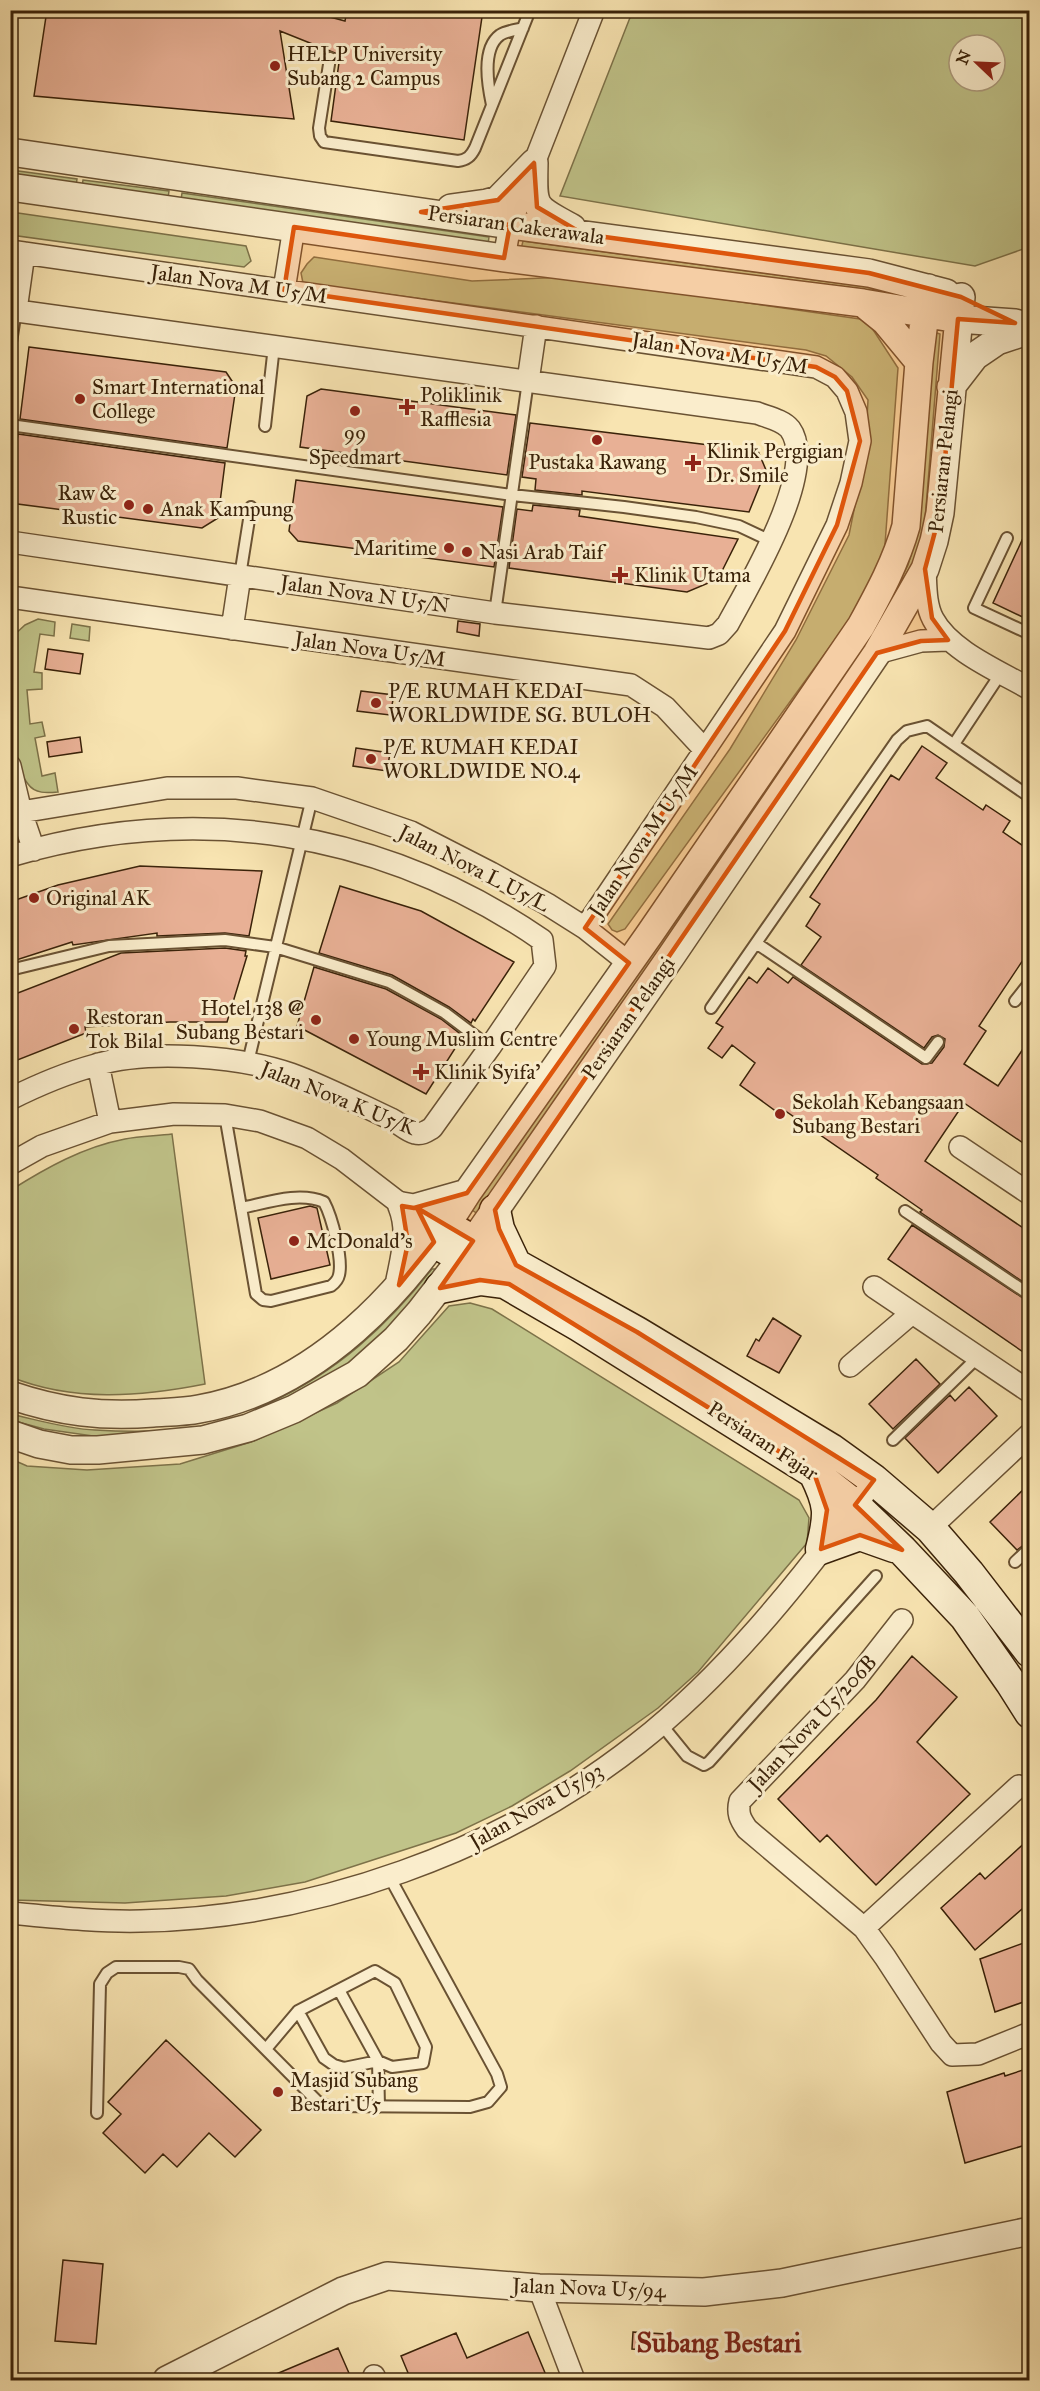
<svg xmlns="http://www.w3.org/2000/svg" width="1040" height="2391" font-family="'IM FELL Great Primer',serif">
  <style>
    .green { fill: #c0c389; stroke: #7d7249; stroke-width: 1.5; fill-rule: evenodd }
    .building { fill: #e8b095; stroke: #3a2209; stroke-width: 1.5 }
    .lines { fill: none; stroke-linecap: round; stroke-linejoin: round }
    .service-casing { stroke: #6a5233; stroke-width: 14 }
    .minor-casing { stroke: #6a5233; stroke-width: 24 }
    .tertiary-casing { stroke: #6a5233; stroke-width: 30 }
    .secondary-casing { stroke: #3a2209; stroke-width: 33 }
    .service { stroke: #faedcc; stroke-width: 10 }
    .minor { stroke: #faedcc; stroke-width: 21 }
    .tertiary { stroke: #faedcc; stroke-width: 27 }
    .secondary { stroke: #faedcc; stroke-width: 30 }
    .marked { fill: #df560c; fill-opacity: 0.2; stroke: #df560c; stroke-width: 4.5; stroke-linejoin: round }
    .poi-dot { fill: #8f2418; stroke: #faedcc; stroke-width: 2 }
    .labels { text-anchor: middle; stroke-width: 6; stroke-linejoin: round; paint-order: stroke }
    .poi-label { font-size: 21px; fill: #3a2209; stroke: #faedcc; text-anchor: start }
    .street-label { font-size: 21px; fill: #3a2209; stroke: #faedcc }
    .district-label { font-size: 27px; font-weight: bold; fill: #7a1f14; stroke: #faedcc }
  </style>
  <rect width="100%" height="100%" fill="#f8e4b1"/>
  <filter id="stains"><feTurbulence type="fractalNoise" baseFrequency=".00333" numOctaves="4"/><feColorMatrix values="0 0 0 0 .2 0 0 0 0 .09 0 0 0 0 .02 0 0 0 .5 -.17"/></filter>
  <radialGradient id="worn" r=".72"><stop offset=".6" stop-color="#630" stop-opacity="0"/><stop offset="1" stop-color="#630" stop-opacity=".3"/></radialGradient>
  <path class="green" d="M633,10l396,1v236l-54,19 -415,-70zM959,45h36v36h-36z
    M11,170l66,9 -1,7 -65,-9z
    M83,180l86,11 -1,7 -86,-11z
    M182,193l307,44 -1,7 -307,-44z
    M11,212l235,34 5,15 -7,6 -233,-32z
    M523,241l350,47 2,4 -354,-43z
    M314,257l158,24 95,-4 293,42 12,9 26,40 -14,190 -34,61 -225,310 -8,3 -5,-2 -4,-6 122,-175 66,-109 53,-105 16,-80 3,-55 -16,-23 -26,-21 -20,-6 -503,-67 -2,-10 6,-9z
    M937,333l3,1 -16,198 -11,34 -58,102 -7,-4 44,-68 16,-31 10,-34 15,-196z
    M38,619l17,3 -1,14 -14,-2 -6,38 8,1v16l-15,1 3,34 12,-2 3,14 -10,2 7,38 13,-3 3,19c-11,1 -23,2 -30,-8 -22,-27 -21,-114 -16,-147l13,-12z
    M72,624l18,3 -1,14 -19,-3z
    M842,674l6,5 -370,535 -6,-4z
    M172,1134l33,250c-65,13 -132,18 -194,-7v-187c35,-22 72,-43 114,-51 15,-3 31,-3 47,-5z
    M432,1269h4l2,4 -57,65 -42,34 -98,49 -97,17 -51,-2 -49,-7 -33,-9 -1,-6c28,6 57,15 85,16 47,3 100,2 145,-13 10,-4 19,-9 29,-14 68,-31 117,-76 163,-134z
    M470,1303l22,6 307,191 10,18 -2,25 -109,129 -40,36 -88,63 -58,35 -56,27 -151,49 -79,14 -101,7 -114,-3v-441l16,7 60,4 93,-6 74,-23 83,-38 62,-41 50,-56z"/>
  <path class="building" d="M47,10h257l41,11 2,-11h136l-19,130 -133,-19 9,-66 -60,-24 14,88 -260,-23z
    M29,347l197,25 10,15 -9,61 -207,-29z
    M321,389l195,26 -9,60 -207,-28 7,-51z
    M530,423l228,28 8,19 -17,42 -167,-21v4l-47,-5 1,-11 -14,-2z
    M18,434l207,29 -7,55 -16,10 -192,-25v-18z
    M296,480l207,27 -9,60 -196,-26 -9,-10z
    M533,505l47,5 -1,6 159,23 -20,40 -31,13 -178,-24 8,-59 15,2z
    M1029,525v95l-36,-17z
    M458,621l22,3 -1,12 -22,-4z
    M48,649l35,5 -3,20 -35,-5z
    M361,691l33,4 -4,20 -33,-4z
    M80,737l2,15 -33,5 -2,-15z
    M922,746l25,17 -11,15 47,32 3,-5 24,16 -7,11 26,18v101l-50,75 7,5 -22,33 34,22 31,-46v107l-65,-44 -39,58 104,71v54l-109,-74 2,-2 -46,-32 2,-3 -97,-67 -4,4 -37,-27 15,-22 -23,-18 -10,13 -14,-10 15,-21 -7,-4 33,-46 8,6 11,-15 20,15 5,-6 129,87 10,-1 12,-16 1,-8 -7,-4 -6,2 -8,11 -123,-83 20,-28 -15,-11 14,-22 -10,-7 81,-122 8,5z
    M356,748l34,5 -3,18 -34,-5z
    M140,866l122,5 -13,65 -24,-3 -68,3v-3l-84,12 -1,-3 -62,20v-60l48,-17z
    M340,886l81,25 93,51 -39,59 -2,-2 -2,4 -22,-16 -57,-32 -73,-22z
    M225,948l21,3 -1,5h2l-20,66h-57l-85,5 1,6 -76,30v-67l111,-43z
    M314,967l72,22 55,30 22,17 -37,58 -129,-68z
    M310,1206l7,2 13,57 -59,14 -13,-61z
    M912,1225l117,77v54l-141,-97z
    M773,1318l28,18 -22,37 -32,-17 9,-17 3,2z
    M916,1359l24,25 -47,45 -24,-25z
    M969,1387l28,29 -59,57 -33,-35 45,-43 5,6z
    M1029,1484v57l-12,9 -27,-28z
    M912,1656l45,41 -40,45 53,52 -94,91 -49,-50 -7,7 -42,-43 98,-99z
    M1029,1839v64l-54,47 -34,-42 39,-35 5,6z
    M1029,1941v59l-34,12 -15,-53z
    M166,2040l95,90 -26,27 -26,-24 -32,34 -14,-13 -18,19 -42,-40 18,-19 -13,-12z
    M1029,2068v76l-64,19 -18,-71 57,-19 1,3z
    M63,2260l40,4 -7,80 -41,-3z
    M528,2332l20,48h-137l-10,-24 55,-23 11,25z
    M633,2332l33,2 -2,17 -32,-2z
    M338,2348l14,32h-90z"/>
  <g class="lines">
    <defs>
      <path id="service" d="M330,58l-11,70 1,8 4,6 134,19c9,-1 13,-5 17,-13l55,-138
        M492,105c-4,-19 -11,-56 8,-70 6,-4 16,-5 23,-7
        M10,349l6,-39
        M10,425l502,70 112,12 72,10 43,9 32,15
        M265,426l9,-80
        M1007,538l-33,70 56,26
        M240,576l11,-69
        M495,613l33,-232
        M954,744l47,-71
        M756,943l170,115 12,-16
        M10,970l99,-24 116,-6 50,7 114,35 56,31 45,34
        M1015,1001l15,-19
        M711,1008l186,-268 10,-9 20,-5 103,71
        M248,1062l64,-264
        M225,1115l31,179 7,6 8,1 60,-15c4,-3 7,-6 8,-11 4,-16 -7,-58 -15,-73 -25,-11 -58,1 -83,6
        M905,1211l125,84
        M893,1440l85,-83
        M1015,1562l15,-14
        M661,1724l26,32 17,9 5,-3 167,-186
        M339,1990l39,71 1,46
        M266,2049l32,-38 77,-40 20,12 31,64 -3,16 -31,4 -14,-6 -34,7 -10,-3 -10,-7 -26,-47
        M97,2113l3,-129 7,-11 9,-6h63l10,2 8,11 120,121 11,5 142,1 18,-5 13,-15 -4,-13 -108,-198"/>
      <path id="minor" d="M10,251l806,116 19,10 12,14 9,21 4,29 -9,42 -14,42 -52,106 -200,297
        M504,258l6,-33 84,-215
        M284,290l10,-63
        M10,310l747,103c10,4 26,7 33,16 29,40 -41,156 -62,195l-9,10 -10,4 -214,-25 -485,-71
        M16,310l8,-57
        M528,381l8,-55
        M925,569c1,16 0,35 8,50 17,32 66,52 97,70
        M10,597l621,88 34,22 40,43
        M232,629l8,-53
        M877,653l44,-12 27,-1
        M10,766l11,46 13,38
        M10,816l11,-4 146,-24h70l75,10 99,34 80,41 56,31 38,24 44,35
        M10,856c187,-55 372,-26 532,84l3,26 -55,81 -58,81c-5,3 -10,7 -17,5 -8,-2 -16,-10 -24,-14 -32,-15 -67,-33 -100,-45 -52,-18 -143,-25 -195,-9 -30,8 -58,20 -86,34
        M98,1064l12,58
        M960,1147l70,47
        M10,1164l32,-18 68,-24 64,-8 51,1 35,6 47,17 35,21 82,63 10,20
        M874,1287l156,105
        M850,1366l62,-53
        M930,1528l100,-94
        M902,1620l-47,60 -115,121c-3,12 0,18 7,28l117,99 21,29 56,86 11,12 26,-1 52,-21
        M10,1913c43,4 88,9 131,8 173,-3 360,-70 496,-177 87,-68 162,-161 227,-250
        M864,1928l155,-142
        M539,2288l35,92
        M374,2376l2,4"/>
      <path id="tertiary" d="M10,152l500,73 359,48 77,20
        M534,163c-1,46 -2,43 38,65
        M10,187l494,71 359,45 95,16 57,4 15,4
        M451,208l36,-5 11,-3 36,-37
        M864,304l21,17 34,41
        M951,387l24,-31 22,-15 33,-11
        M402,1206l12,2 53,-15
        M400,1280c5,-25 12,-49 2,-74
        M10,1395c50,17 92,22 143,18 15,-1 31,-1 46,-4 118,-21 207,-118 268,-216l182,-258 212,-309c18,-33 35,-64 45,-100l13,-164 9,-74
        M10,1434l29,10 32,6h27l105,-10 45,-12 46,-19 63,-35 39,-35 23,-26 43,-55 210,-303 205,-302 48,-84 9,-28 6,-28 21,-216
        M167,2380l176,-89 44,-15 152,12 165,4 78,-9 248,-52"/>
      <path id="secondary" d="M495,1210l4,19 17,36
        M447,1226l190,106 194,117 43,31 56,48 39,45 61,79
        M434,1242l145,84 235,147 41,32 47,45 63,67 46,66 19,30
        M440,1288l40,-8 23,3
        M814,1473c16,32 16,41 7,76
        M821,1549l39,-14 34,12"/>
    </defs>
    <use href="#service" class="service-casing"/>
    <use href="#minor" class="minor-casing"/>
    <use href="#tertiary" class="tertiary-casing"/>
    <use href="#secondary" class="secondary-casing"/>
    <use href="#service" class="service"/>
    <use href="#minor" class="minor"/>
    <use href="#tertiary" class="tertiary"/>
    <use href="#secondary" class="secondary"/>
  </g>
  <path class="marked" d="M534,163l3,44 46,27 286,39 92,24 54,26 -57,-4 -18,194 -15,56 7,49 16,22 -27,1 -44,12 -382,557 4,19 17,36 121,67 237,148 -19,25 47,45 -42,-15 -39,14 6,-39 -13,-37 -305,-189 -29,-4 -40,8 33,-47 -56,-33 17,34 -35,43 9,-42 -6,-37 12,2 53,-15 162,-230 -44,-35 200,-297 52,-106 23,-84 -13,-50 -12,-14 -19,-10 -532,-77 10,-63 210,31 6,-33 -89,-13 77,-12z"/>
  <g class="poi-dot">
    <circle cx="275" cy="66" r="6"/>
    <circle cx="80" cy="399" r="6"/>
    <path d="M404 398h6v6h6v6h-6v6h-6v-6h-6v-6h6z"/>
    <circle cx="355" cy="411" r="6"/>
    <circle cx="597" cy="440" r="6"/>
    <path d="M690 454h6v6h6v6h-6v6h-6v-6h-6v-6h6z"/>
    <circle cx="129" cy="505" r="6"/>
    <circle cx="148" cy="509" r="6"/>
    <circle cx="449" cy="548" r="6"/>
    <circle cx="467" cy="552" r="6"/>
    <path d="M617 566h6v6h6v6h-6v6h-6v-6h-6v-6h6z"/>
    <circle cx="376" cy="703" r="6"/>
    <circle cx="371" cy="759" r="6"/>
    <circle cx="34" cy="898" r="6"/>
    <circle cx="316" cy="1020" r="6"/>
    <circle cx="74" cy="1029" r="6"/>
    <circle cx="354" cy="1039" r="6"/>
    <path d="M418 1063h6v6h6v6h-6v6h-6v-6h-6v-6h6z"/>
    <circle cx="780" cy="1114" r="6"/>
    <circle cx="294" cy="1241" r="6"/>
    <circle cx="278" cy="2092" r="6"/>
  </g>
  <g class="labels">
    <g class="poi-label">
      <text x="287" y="61">HELP University<tspan x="287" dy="24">Subang 2 Campus</tspan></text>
      <text x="92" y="394">Smart International<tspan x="92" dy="24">College</tspan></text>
      <text x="420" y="402">Poliklinik<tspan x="420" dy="24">Rafflesia</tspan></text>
      <text x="355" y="440" text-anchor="middle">99<tspan x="355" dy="24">Speedmart</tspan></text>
      <text x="706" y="458">Klinik Pergigian<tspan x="706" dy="24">Dr. Smile</tspan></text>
      <text x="597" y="469" text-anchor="middle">Pustaka Rawang</text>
      <text x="117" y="500" text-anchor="end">Raw &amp;<tspan x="117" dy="24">Rustic</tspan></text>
      <text x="160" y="516">Anak Kampung</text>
      <text x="437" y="555" text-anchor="end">Maritime</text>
      <text x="479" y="559">Nasi Arab Taif</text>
      <text x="634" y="582">Klinik Utama</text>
      <text x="388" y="698">P/E RUMAH KEDAI<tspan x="388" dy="24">WORLDWIDE SG. BULOH</tspan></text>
      <text x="383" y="754">P/E RUMAH KEDAI<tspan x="383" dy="24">WORLDWIDE NO.4</tspan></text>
      <text x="46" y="905">Original AK</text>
      <text x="304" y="1015" text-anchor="end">Hotel 138 @<tspan x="304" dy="24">Subang Bestari</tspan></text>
      <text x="86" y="1024">Restoran<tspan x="86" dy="24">Tok Bilal</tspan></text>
      <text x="366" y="1046">Young Muslim Centre</text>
      <text x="434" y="1079">Klinik Syifa'</text>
      <text x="792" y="1109">Sekolah Kebangsaan<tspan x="792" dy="24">Subang Bestari</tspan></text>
      <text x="306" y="1248">McDonald's</text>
      <text x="290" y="2087">Masjid Subang<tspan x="290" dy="24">Bestari U5</tspan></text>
    </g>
    <g class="street-label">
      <text transform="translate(516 225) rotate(8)" y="7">Persiaran Cakerawala</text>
      <text transform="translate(239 284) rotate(8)" y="7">Jalan Nova M U5/M</text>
      <text transform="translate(720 353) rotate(9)" y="7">Jalan Nova M U5/M</text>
      <text transform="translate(943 461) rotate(-84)" y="7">Persiaran Pelangi</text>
      <text transform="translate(365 594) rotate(8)" y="7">Jalan Nova N U5/N</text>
      <text transform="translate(370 649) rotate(8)" y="7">Jalan Nova U5/M</text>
      <text transform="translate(643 841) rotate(-56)" y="7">Jalan Nova M U5/M</text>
      <text transform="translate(474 868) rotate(27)" y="7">Jalan Nova L U5/L</text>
      <text transform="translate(628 1018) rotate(-55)" y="7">Persiaran Pelangi</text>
      <text transform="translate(338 1098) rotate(22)" y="7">Jalan Nova K U5/K</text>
      <text transform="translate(763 1441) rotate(33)" y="7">Persiaran Fajar</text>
      <text transform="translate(812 1723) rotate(-47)" y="7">Jalan Nova U5/206B</text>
      <text transform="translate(536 1806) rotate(-30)" y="7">Jalan Nova U5/93</text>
      <text transform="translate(589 2288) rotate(2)" y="7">Jalan Nova U5/94</text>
    </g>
    <g class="district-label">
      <text x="719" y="2352">Subang Bestari</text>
    </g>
  </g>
  <rect width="1040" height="2391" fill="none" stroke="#f8e4b1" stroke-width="36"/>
  <rect x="12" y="12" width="1016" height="2367" fill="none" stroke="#3a2209" stroke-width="3"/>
  <rect x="18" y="18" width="1004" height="2355" fill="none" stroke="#3a2209" stroke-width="1.5"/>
  <g transform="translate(977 63) rotate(293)"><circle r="28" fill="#faedcc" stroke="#ad9c7e" stroke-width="1.5"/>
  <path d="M0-4.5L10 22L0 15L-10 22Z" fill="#8f2418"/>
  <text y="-9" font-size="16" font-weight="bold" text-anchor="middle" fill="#3a2209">N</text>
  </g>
  <rect width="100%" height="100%" filter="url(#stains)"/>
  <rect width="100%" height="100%" fill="url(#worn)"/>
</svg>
